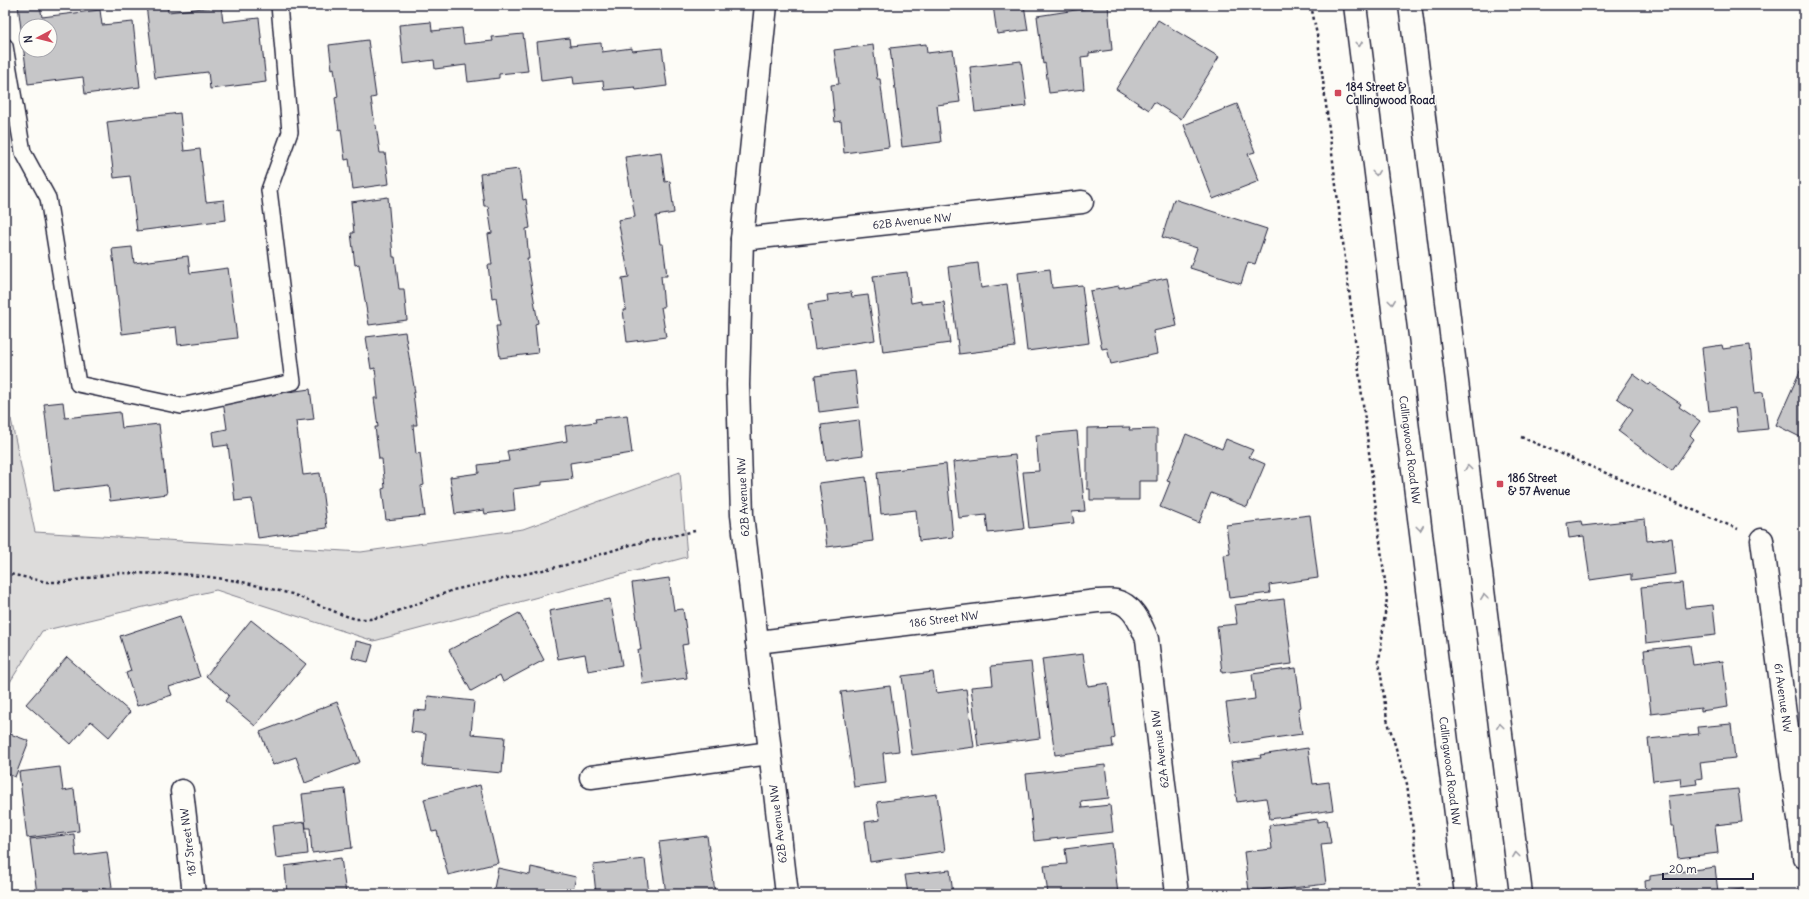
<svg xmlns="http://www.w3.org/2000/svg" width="1809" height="899" font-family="Delius,sans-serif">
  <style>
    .green { fill: #dddcdb; stroke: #807f8b }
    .building { fill: #c6c6c8; stroke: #22223b; fill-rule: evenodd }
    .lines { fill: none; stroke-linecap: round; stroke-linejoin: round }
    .lane-casing { stroke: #22223b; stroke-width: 18 }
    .street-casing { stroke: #22223b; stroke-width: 25 }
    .secondary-casing { stroke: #22223b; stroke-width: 25 }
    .path { stroke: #22223b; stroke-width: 2.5; stroke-dasharray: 3 3; stroke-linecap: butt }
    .lane { stroke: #fdfcf7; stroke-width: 15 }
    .street { stroke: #fdfcf7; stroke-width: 22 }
    .secondary { stroke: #fdfcf7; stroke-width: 22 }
    .oneway { stroke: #9a9aa2 }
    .poi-dot { fill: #d1495b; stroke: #fdfcf7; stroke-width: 1.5 }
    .labels { text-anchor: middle; stroke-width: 3; stroke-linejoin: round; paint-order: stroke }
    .poi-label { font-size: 11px; font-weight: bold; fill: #22223b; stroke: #fdfcf7; text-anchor: start }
    .street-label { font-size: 11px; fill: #22223b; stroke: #fdfcf7 }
  </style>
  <rect width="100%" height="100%" fill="#fdfcf7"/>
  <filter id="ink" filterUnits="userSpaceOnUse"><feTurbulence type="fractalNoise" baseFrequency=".025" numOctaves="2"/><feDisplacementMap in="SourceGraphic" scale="8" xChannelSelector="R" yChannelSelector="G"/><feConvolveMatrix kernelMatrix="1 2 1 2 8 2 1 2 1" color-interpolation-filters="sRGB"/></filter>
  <g filter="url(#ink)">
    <path class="green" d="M11,419l24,113 326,20 162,-23 157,-57 7,85 -313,84 -158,-51 -174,41 -37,59v-270z"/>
    <path class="building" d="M18,5h22l2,12 58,-7 2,15 31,-3 7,65 -55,7 -2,-17 -55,7zM26,26h24v24h-24z
      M146,5h21l1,7 53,-6 2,16 36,-4 7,64 -56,7 -2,-17 -53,6z
      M993,5h31l4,25 -31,4z
      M1108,5l4,45 -23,3v3l-8,1 3,32 -35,4 -4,-30 -2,1 -6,-48z
      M1158,20l61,37 -38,62 -27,-17 -5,8 -33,-21z
      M431,22l1,9 30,-3 2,16 29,-3 -1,-4 31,-3 5,37 -29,3v4l-31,4 -2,-17 -31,4 -1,-9 -31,4 -4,-39z
      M569,38l1,8 31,-3 1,9 30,-4v3l30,-3 5,38 -31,4 -1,-3 -31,3 -1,-9 -29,3 -1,-7 -32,4 -4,-39z
      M368,40l8,57 -5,1 4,28 1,-1 4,28h5l4,31 -36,5 -4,-30 -4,1 -4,-31 -2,1 -4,-32 3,-1 -4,-29 -2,1 -3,-24z
      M926,44l1,9 26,-3 7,52 -23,3 4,37 -39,5 -12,-99z
      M873,45l4,34h3l9,68 -45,6 -3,-32 -6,1 -4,-37 8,-1 -5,-34z
      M1021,61l6,45 -52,6 -5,-45z
      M1237,104l18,48 -7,2 11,27 -46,18 -29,-74z
      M180,113l4,38 16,-2 6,53 18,-2 2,20 -89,11 -7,-55 -16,2 -7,-56z
      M661,152l4,30 5,-1 4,32 -18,3 4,28h3l4,32h-6l3,31h-3l5,30 -39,5 -4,-32h3l-4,-32 7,-1 -11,-57 17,-3 -10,-60z
      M519,169l4,31 3,-1 4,29 -4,1 3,30h-2l11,64 -3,1 3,29 -38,5 -4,-32h4l-4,-29 -4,1 -4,-33h4l-4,-31 4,-1 -4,-27h-4l-4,-32z
      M388,197l5,60h2l4,32h5l3,31 -38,5 -10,-61 -4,1 -4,-32h3l-3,-31z
      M1174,199l93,30 -12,35 -7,-2 -7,22 -51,-16 7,-20 -35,-11z
      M132,247l2,16 54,-7 2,17 38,-5 9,70 -59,7 -2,-18 -54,7 -10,-85z
      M978,263l3,25 26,-4 8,63 -56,7 -11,-87z
      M1050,269l2,19 30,-3 7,58 -62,8 -9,-78z
      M907,272l4,31 10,-2v3l23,-2 6,41 -67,9 -10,-76z
      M1167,278l10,48 -24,5 4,23 -46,10 -4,-16 -5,1 -12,-58 29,-5v2z
      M851,292l1,5 16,-2 7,45 -60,9 -7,-45 20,-3 -1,-6z
      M405,332l10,61h-2l4,32h-4l3,29 4,-1 4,32 -3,1 4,30 -39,4 -4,-31 3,-1 -3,-29h-3l-4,-32h3l-4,-29h4l-3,-30 -4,1 -5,-32z
      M1722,345l1,4 27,-4 5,48 8,-1 5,37 -30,3 -3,-24 -26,3 -7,-63z
      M1804,362v77l-28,-14z
      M855,371l4,36 -40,5 -4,-36z
      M1633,374l15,11 2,-2 31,21 -2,3 21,14 -10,14 4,4 -22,32 -54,-40 15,-22 -16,-11z
      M310,389l4,30 -18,2 7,54 17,-2 7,55 -69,10 -6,-39 -17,2 -7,-56 -14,2 -2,-15 15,-3 -4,-28z
      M63,402l2,16 55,-6 2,16 37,-4 8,70 -57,7 -2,-16 -54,6 -10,-87z
      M627,415l5,38 -62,10 2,16 -30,3v3l-29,4 2,21 -30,4 -1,-4 -29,4 -5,-37 29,-4 -1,-8 31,-4 -2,-10 60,-10 -2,-15 31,-4 -1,-3z
      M859,420l4,35 -37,5 -5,-35z
      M1130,427l-1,3 28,-1v52h-18v19h-49v-11h-3v-61z
      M1077,431l8,80 -13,1 2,11 -45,5 -6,-56 16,-1 -3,-36z
      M1186,434l36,15 4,-10 27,11 -4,7 16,7 -18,43 -36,-14 -12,30 -39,-16 10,-25 -3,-1z
      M1015,455l9,74 -36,4 -2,-18 -27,3 -6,-56z
      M946,464l7,73 -34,4 -3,-31 -35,4 -4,-42z
      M866,477l7,64 -46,6 -8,-64z
      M1310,515l8,63 -49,7 1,8 -41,5 -5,-43 6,-1 -4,-29z
      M1645,519l2,22 25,-3 4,36 -45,6v-6l-41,6 -6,-44 -15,2 -2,-15 14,-2 1,5z
      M669,578l5,32 9,-1 5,35 -6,1 5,33 -44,6 -5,-34h3l-9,-67z
      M1682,583l3,25 28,-3 3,30 -70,8 -5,-56z
      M610,599l12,66 -34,6 -3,-17 -27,5 -9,-48z
      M1284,599l8,65 -70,9 -5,-47 20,-2 -3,-19z
      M519,613l25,47 -41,22 -3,-7 -29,16 -22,-41z
      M180,616l20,61 -31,10 3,8 -35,11 -11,-33 5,-2 -11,-35z
      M251,620l55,44 -51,62 -30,-25 4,-6 -23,-19z
      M356,641l17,4 -5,17 -16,-4z
      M1690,645l3,20 30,-4 5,46 -27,4v-3l-50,6 -7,-64z
      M1083,654l5,32 20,-3 7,55 -3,1 1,8 -58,8 -13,-96z
      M67,657l63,55 -21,25 -18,-16 -20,23 -45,-40z
      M1031,662l9,76 -62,8 -7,-59 22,-2 -2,-19z
      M1296,668l5,39 -3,1 4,26 -70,10 -6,-41 29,-4 -3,-25z
      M933,672l3,21 30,-4 8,58 -62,8 -10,-79z
      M890,686l9,65 -16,2 3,30 -32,4 -13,-95z
      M428,696l46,5 -3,33 34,3 -3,36 -79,-7 3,-32 -15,-2 3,-22 12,1z
      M337,702l23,60 -55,21 -9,-26 -23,8 -13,-33z
      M1731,724l4,34 -35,4 2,16 -6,1 1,5 -16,2 -1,-8 -27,3 -5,-42 51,-5 -1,-7z
      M5,732l24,9 -14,36 -10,-4z
      M1308,748l5,36 16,-2 4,28 -63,9 -4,-21 -29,4 -6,-40 30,-4 -1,-3z
      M1105,765l4,33 -28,3 1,7 28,-3 3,27 -79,9 -8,-67z
      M60,767l3,24 11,-2 5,42 -52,7 -8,-66z
      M480,785l18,78 -50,12 -11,-44 -5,1 -8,-33z
      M345,789l7,59 -40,5 -2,-25h-4l-4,-34z
      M1738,789l4,33 -27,3 3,28 -40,5 -4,-32h-3l-3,-30z
      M937,794l8,57 -75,11 -5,-40 15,-2 -3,-18z
      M1318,819v3l9,-2 4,23 -10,1 5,40 -49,6v-2l-28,3 -5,-39 28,-3 -3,-24z
      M305,822l3,32 -32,4 -4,-32z
      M74,834l2,22 31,-4 5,35 -45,7h-30l-7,-55z
      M707,836l8,56 -4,2h-45l-7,-52z
      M1112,843l6,51h-70l-4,-28 23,-2 -2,-15z
      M341,858l5,36h-59l-2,-28z
      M645,859l4,35h-53l-3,-29z
      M531,867l45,10 -4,17h-79l5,-26 32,7z
      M1715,867l3,25 25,-3 1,5h-98l-1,-13 5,-1v-4z
      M950,870l3,24h-45l-3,-19z"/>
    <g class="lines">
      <defs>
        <path id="lane" d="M5,46l18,106 25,46 30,186 103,22 112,-24 -24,-192 21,-58 -11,-127"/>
        <path id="street" d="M742,239l340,-37
          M1762,540l42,317
          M757,642l340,-41c6,0 14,-1 19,0 18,4 25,24 31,38l30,255
          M591,777l179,-24
          M182,791l12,103"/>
        <path id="secondary" d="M766,5l-24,234 -4,146 4,130 45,379
          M1355,5l111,889
          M1410,5l111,889"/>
      </defs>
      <use href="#lane" class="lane-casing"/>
      <use href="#street" class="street-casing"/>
      <use href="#secondary" class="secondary-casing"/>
      <path class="path" d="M1311,5l7,35 69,558 -8,63 8,58 20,65 14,110
        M1521,437l217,92
        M5,573l42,9h17l54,-9 64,1 28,3 28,4 54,13 51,21 13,4h14l15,-3 68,-26 117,-26 60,-19 65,-14"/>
      <use href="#lane" class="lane"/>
      <use href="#street" class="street"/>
      <use href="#secondary" class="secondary"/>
    </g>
    <defs><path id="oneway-chevron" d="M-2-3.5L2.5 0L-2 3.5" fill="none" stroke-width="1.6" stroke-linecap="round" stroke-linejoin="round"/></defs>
    <g class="oneway">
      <use href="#oneway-chevron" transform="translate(1359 44) rotate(83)"/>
      <use href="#oneway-chevron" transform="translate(1376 173) rotate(83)"/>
      <use href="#oneway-chevron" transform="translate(1392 302) rotate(83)"/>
      <use href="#oneway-chevron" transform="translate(1468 468) rotate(-97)"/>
      <use href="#oneway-chevron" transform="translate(1420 528) rotate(83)"/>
      <use href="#oneway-chevron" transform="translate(1484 597) rotate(-97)"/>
      <use href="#oneway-chevron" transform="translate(1500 726) rotate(-97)"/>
      <use href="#oneway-chevron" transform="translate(1516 855) rotate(-97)"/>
    </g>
  </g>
  <g class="poi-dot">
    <rect x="1334" y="89" width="8" height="8" rx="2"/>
    <rect x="1496" y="480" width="8" height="8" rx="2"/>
  </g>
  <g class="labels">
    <g class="poi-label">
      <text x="1346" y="91">184 Street &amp;<tspan x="1346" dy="13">Callingwood Road</tspan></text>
      <text x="1508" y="482">186 Street<tspan x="1508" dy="13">&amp; 57 Avenue</tspan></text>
    </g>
    <g class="street-label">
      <text transform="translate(912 221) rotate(-6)" y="4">62B Avenue NW</text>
      <text transform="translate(1410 450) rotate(83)" y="4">Callingwood Road NW</text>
      <text transform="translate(743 497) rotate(-93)" y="4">62B Avenue NW</text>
      <text transform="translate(944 619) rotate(-7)" y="4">186 Street NW</text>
      <text transform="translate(1783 698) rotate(82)" y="4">61 Avenue NW</text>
      <text transform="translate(1160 749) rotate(-97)" y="4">62A Avenue NW</text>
      <text transform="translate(1450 771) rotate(83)" y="4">Callingwood Road NW</text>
      <text transform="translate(778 824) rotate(-97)" y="4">62B Avenue NW</text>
      <text transform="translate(188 842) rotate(-97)" y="4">187 Street NW</text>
    </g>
  </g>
  <rect width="1809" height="899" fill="none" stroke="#fdfcf7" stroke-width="20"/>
  <rect x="10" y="10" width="1789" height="879" fill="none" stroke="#22223b" stroke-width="1.5" filter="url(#ink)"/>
  <g transform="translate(38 38) rotate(263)"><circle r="19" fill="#fdfcf7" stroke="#a5a5ac"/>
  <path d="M0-3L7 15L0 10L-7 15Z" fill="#d1495b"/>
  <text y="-6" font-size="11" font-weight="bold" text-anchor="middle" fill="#22223b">N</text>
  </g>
  <path d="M1663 873v6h90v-6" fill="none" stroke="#22223b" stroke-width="2"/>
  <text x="1669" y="873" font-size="12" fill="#22223b" stroke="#fdfcf7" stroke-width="3" paint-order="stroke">20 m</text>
</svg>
